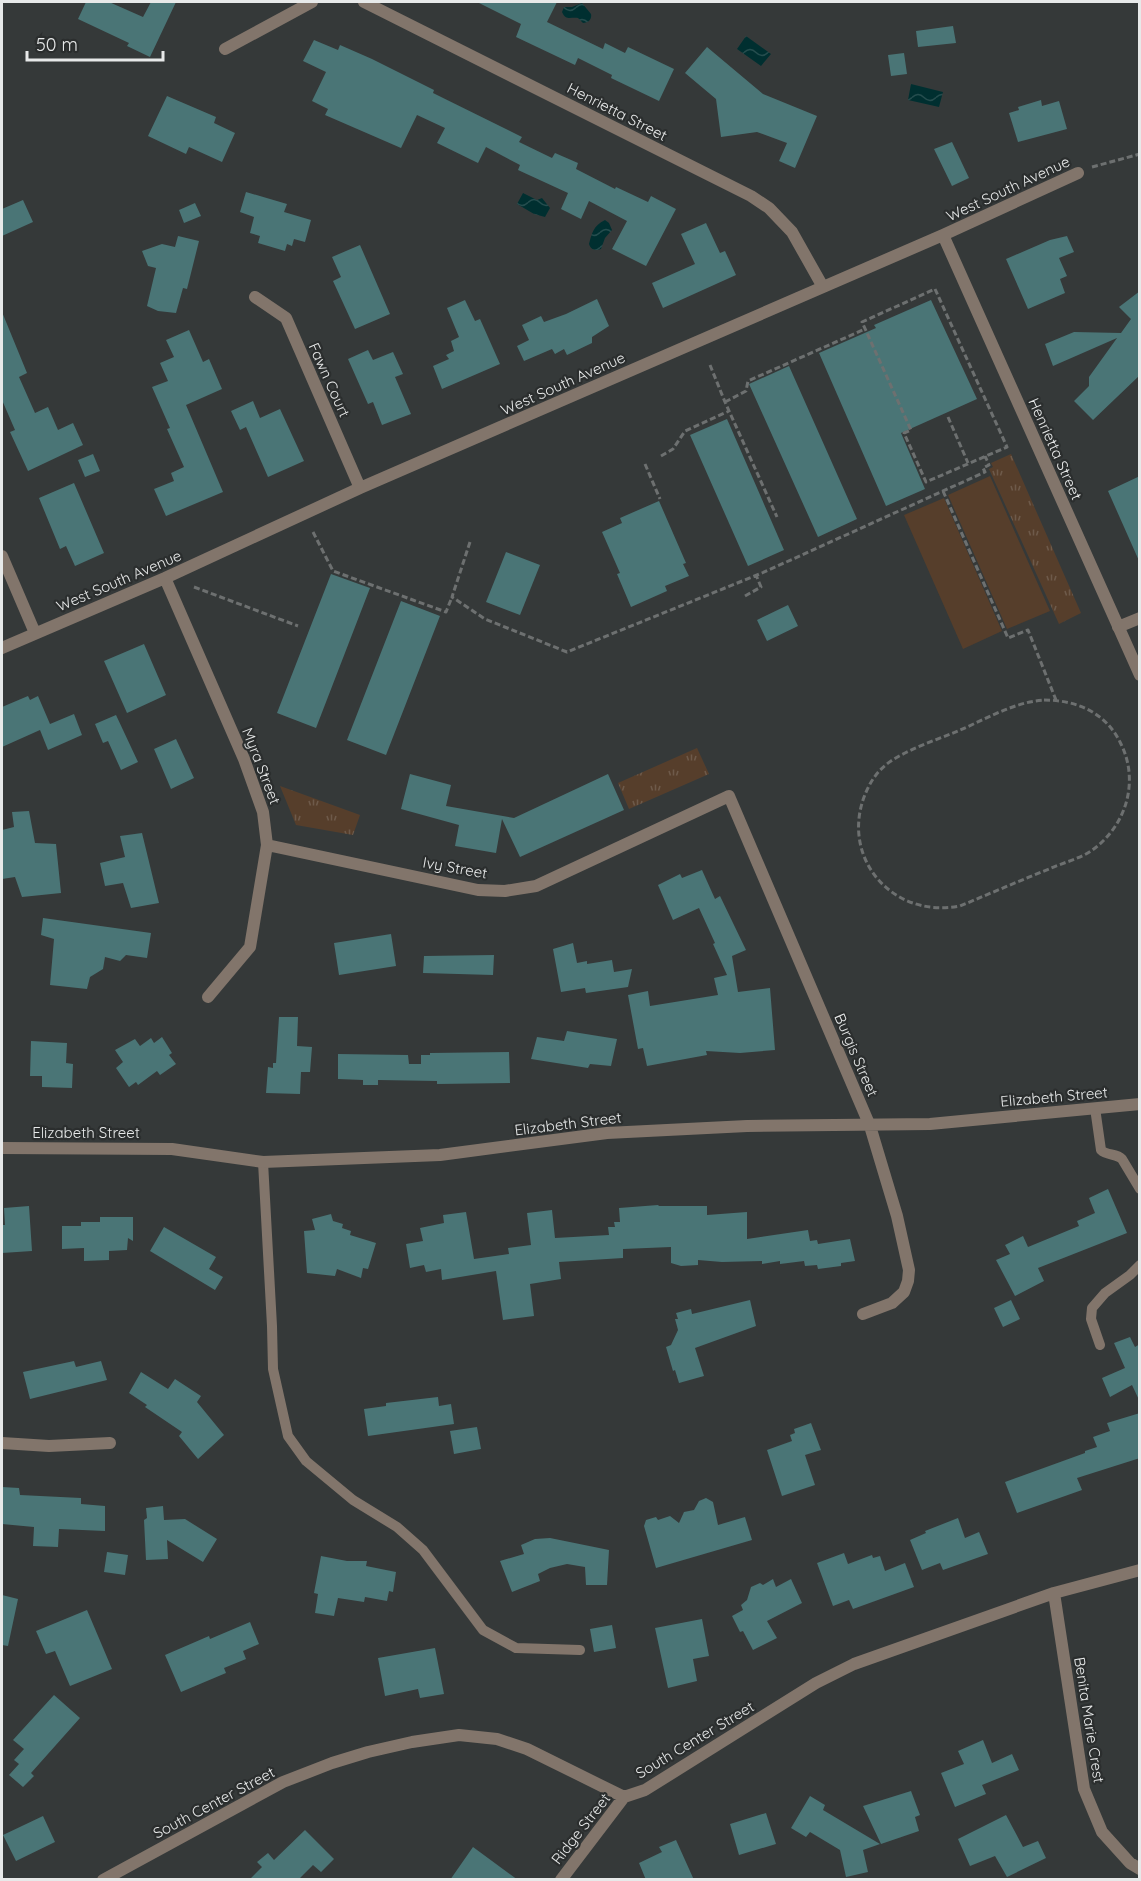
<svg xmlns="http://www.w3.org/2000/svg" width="1141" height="1881" font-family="Quicksand,sans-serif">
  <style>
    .grass { fill: url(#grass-tufts) }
    .pitch { fill: #563e2b }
    .water { fill: url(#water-waves) }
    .building { fill: #4a7576 }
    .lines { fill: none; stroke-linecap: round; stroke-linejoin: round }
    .path { stroke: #6d7070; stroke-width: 3; stroke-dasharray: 6 3; stroke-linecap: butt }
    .lane { stroke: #82756b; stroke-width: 10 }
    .street { stroke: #82756b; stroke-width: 12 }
    .labels { text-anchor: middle; stroke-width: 4.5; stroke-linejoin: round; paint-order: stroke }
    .street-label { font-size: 15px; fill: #e7e9e9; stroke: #2b2e2e }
  </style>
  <defs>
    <pattern id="grass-tufts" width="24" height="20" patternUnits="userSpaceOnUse" patternTransform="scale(1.5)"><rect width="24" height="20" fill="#563e2b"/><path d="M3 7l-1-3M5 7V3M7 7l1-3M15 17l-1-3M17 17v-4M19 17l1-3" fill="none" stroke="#6e5a4a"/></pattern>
    <pattern id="water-waves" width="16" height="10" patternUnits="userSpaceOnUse" patternTransform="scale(1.5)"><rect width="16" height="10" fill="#002f30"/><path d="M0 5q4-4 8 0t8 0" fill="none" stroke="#254d4e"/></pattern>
  </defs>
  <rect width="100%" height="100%" fill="#353939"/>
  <path class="grass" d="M1011,454l70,159 -22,11 -70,-155 4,-2 -2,-4z
    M697,748l12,26 -80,35 -11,-26z
    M280,786l80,29 -7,20 -57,-10z"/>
  <path class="pitch" d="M990,476l60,135 -43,18 -59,-134z
    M944,498l58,133 -39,18 -59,-134z"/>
  <path class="water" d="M582,3l9,11c1,5 -2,9 -8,9l-5,-5c-8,-1 -12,3 -16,-6l2,-5h8z
    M746,36l25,18 -10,12 -24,-17z
    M911,84l32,8 -4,15 -31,-7z
    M523,193l14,7 5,-2 8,10 -5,9 -11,-3 -17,-10z
    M605,220l4,3 3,7 -7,8 -4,11c-6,2 -10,1 -12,-5 3,-11 4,-18 16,-24z"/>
  <path class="building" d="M86,2h23l34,15 8,-15h25l-26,55 -23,-11 2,-3 -51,-24z
    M477,2h80l-10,20 56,27 2,-6 20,10 3,-6 46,22 -15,32 -48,-23 1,-3 -34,-17 -3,7 -59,-28 5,-13z
    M953,26l3,17 -38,4 -2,-16z
    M314,40l24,10 2,-5 32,14 62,31 -1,3 89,44 -3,5 33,16 3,-5 23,10 -2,6 39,20 1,-2 32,15 3,-6 25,13 -30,57 -34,-17 15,-28 -38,-20 -8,18 -20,-10 7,-16 -50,-23 2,-5 -34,-18 -8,16 -41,-20 8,-15 -28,-13 -16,33 -76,-33 3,-6 -16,-8 14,-29 -23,-11z
    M707,47l56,47 54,22 -22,52 -16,-7 8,-18 -30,-11 -36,5 -5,-38 -31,-26z
    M904,53l3,21 -16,2 -3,-21z
    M167,96l49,21 -2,6 21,10 -13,29 -33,-15 -3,7 -38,-18z
    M1041,100l1,6 17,-5 8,28 -49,13 -9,-29 10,-3 -1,-3z
    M952,142l17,36 -17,8 -18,-37z
    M246,192l41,12 -3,8 27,8 -6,22 -11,-3 -2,7 -5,-2 -2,7 -27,-8 2,-7 -10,-3 4,-16 -14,-5z
    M23,200l10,22 -31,14v-27z
    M195,203l6,13 -17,7 -5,-13z
    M706,223l14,30 5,-2 11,24 -73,33 -11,-25 43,-19 -14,-30z
    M178,236l21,5 -12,48 -4,-1 -7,25 -18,-2 -11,-5 9,-38 -8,-2 -6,-15 20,-7 13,3z
    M1067,236l7,16 -15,6 8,18 -7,3 5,14 -37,16 -22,-50 44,-19z
    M360,245l30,69 -35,15 -22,-48 8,-4 -9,-20z
    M1140,291v84l-47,45 -19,-19 15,-15v-9l28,-39 -64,28 -8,-22 29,-12 47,1 10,-14 -12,-12z
    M597,299l12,27 -17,11v6l-25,12 -3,-6 -9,5 -3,-5 -28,12 -7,-15 12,-6 -7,-15 19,-9 3,6 22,-8z
    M465,300l10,21 5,-2 20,45 -58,25 -9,-23 16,-7 -3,-4 8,-4 -3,-10 8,-4 -12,-29z
    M931,300l46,99 -76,34 24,56 -39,17 -67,-153 57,-25 -2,-3z
    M2,312l25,61 -8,4 16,36 13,-6 10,23 15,-7 10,22 -55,26 -18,-39 5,-2 -13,-30z
    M189,330l14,32 6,-3 13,30 -36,16 37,87 -57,24 -12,-27 20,-8 -3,-8 13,-6 -17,-38 3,-1 -18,-41 16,-6 -8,-18 14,-6 -8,-17z
    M368,350l5,10 20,-8 10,22 -8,3 16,37 -29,11 -9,-23 -5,2 -20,-45z
    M789,366l68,153 -39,18 -69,-153z
    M253,401l7,17 20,-9 24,52 -36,16 -22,-50 -6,3 -9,-19z
    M727,419l57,131 -36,16 -58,-131z
    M93,454l7,17 -15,6 -7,-17z
    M1140,476v87l-32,-72z
    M74,483l30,70 -29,13 -9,-20 -6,3 -21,-51z
    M659,501l27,62 -3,1 6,12 -24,10 2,5 -36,16 -14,-33 3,-1 -18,-41 20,-9 -2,-5z
    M506,552l34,13 -20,50 -34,-13z
    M331,574l39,14 -54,140 -39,-15z
    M401,601l39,15 -54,139 -39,-15z
    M788,605l10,21 -31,15 -10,-21z
    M144,644l22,51 -39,18 -23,-52z
    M28,696l2,4 8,-4 12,28 24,-10 8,21 -34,15 -8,-20 -38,17v-40z
    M116,715l22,47 -17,8 -13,-29 -5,2 -8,-19z
    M176,739l18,39 -23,11 -17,-40z
    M410,774l41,11 -5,21 68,12 94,-44 16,36 -104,47 -18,-38 -6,34 -41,-7 4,-21 -58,-16z
    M29,811l6,32 21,1 5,49 -39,4 -7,-20 -13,2v-49l12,-3 -2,-15z
    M142,833l17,70 -28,5 -8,-25 -18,3 -5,-23 25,-6 -5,-21z
    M702,870l13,29 5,-3 26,54 -14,6 6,36 32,-4 5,62 -35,3 -34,-2 1,4 -60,11 -4,-18 -5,1 -10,-54 20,-4 2,15 68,-11 -4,-17 13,-3 -14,-31 2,-1 -16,-35 -26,12 -15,-35 22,-11 2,4z
    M43,918l108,15 -4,25 -21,-3 -6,6 -15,-4 -2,12 -13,8 -3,12 -37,-4 4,-46 -13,-4z
    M391,934l5,32 -57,9 -5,-32z
    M573,943l4,20 10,-2v3l25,-4 2,12 18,-3 -4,18 -42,6 -1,-5 -24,4 -8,-43z
    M494,955l-1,20 -70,-2 1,-17z
    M279,1017h19l-1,29 15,1 -2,25h-9l-1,22 -34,-1 2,-26 5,1v-5h3z
    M567,1031l50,8 -6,27 -21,-2 -2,4 -57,-9 6,-22 27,4z
    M162,1037l10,16 -3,2 7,9 -16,11 -3,-4 -19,14 -2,-3 -7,5 -13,-19 7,-6 -8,-12 20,-11 5,7 11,-8 3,5z
    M31,1041l36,2 -1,20 7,1 -1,24 -30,-1v-11h-12z
    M509,1052l1,31 -73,1v-3l-59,-1v5h-15v-5l-25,-1v-25l70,1 1,9h12v-9h9v-2z
    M1108,1189l19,44 -89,35 6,13 -29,15 -19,-36 14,-6 -5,-9 18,-9 5,11 51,-21 -2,-5 18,-8 -6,-15z
    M658,1205l1,1h48v9l40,-3v27l61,-9 2,11 7,-1 1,4 32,-5 5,22 -14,2v3l-23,3 -1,-4 -12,1 -1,-5 -24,3v-3l-18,3v-3l-40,1 -24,-2v5l-17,1 -10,-3v-16l-48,2v9l-64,4 2,17 -31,5 4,32 -31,4 -7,-49 -54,9 -1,-11 -15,3 -2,-7 -14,3 -4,-24 17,-3 -3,-13 24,-5 -1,-8 23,-3 8,47 35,-5 -1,-6 23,-3 -4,-32 25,-3 3,28 54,-3 -1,-8h7l-1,-5h6l-1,-14z
    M29,1206l3,45 -30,2v-28h3l-1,-17z
    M331,1214l2,7 10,3 -1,4 9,3 -1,4 26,8 -8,26 -5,-1 -2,10 -24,-9 -2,7 -28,-3 -3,-42 11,-1 -3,-11z
    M100,1217h33v24l-5,-3 -1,12 -18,1v9l-25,1v-13l-22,1v-23h19v-4h19z
    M164,1227l52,30 -7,12 14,8 -8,13 -65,-39z
    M750,1300l6,26 -61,22 9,28 -25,7 -4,-13 -2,1 -7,-24 5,-2 7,-15 -3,-11h3l-2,-6 15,-4 1,5z
    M1011,1300l9,19 -17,8 -9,-19z
    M1130,1337l5,10 5,-3v58l-8,-17 -22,12 -8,-19 23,-10 -11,-25z
    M74,1361l2,6 25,-6 6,19 -77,19 -7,-27z
    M141,1372l27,17 7,-10 26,17 -4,6 27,33 -26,24 -19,-23 3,-4 -37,-25 2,-2 -18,-12z
    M438,1397l1,9 12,-2 3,20 -86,12 -4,-27 22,-3v-3z
    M1140,1413v45l-63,20 5,12 -65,23 -12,-31 80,-29v-2l12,-4 -4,-10 17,-6 -3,-8z
    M811,1423l10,27 -16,5 10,30 -33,11 -15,-46 25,-9 -2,-6 5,-2 -1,-4z
    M477,1427l4,22 -27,5 -4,-23z
    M2,1487l17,1 1,7 61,3v6l24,2v25l-46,-2 -1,18 -25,-1 1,-19 -32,-3z
    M706,1498l7,4 5,23 27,-8 7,23 -96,28 -12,-42 2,-6 10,-3 2,3 12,-4 9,7 5,-11 10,-2 5,-9z
    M163,1506l1,14 21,-1 32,20 -14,23 -36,-22 1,19 -22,1 -2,-40 3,-2 -1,-10z
    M958,1518l7,20 14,-6 9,22 -45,16 -3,-7 -18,7 -12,-30 16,-7 -1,-2z
    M550,1538l59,12 -2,35h-21l-1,-18 -18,-3 -17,4 -12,6 2,7 -28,11 -12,-31 24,-7 -3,-9 14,-6z
    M107,1552l21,3 -3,20 -21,-3z
    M844,1553l4,11 24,-9 1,3 7,-2 5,15 20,-8 9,24 -61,22 -4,-9 -16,6 -16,-43z
    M321,1556l26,5h20l-1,5 30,6 -3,20 -4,-1 -2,10 -22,-4 -1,5 -26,-4 -4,18 -19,-3 3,-19 -4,-1z
    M773,1579l3,8 15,-8 11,24 -35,18 10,17 -24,12 -10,-19 -3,1 -8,-16 11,-6 -2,-5 6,-5 4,-13 9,-4 3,2z
    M2,1595l16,4 -10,47 -6,-1z
    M87,1610l25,59 -42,17 -15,-35 -9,3 -10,-23z
    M702,1619l7,37 -16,3 4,22 -29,7 -13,-60z
    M250,1622l9,22 -16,7 3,8 -22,9 2,5 -45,19 -16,-37 44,-19 1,3z
    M612,1625l4,23 -22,4 -4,-23z
    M435,1648l9,46 -24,4 -2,-9 -33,7 -7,-38z
    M54,1695l26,23 -49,55 3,3 -11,11 -14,-12 10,-11 -5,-4 10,-11 -11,-9z
    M983,1740l9,23 20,-9 7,16 -37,15 4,9 -31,13 -14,-34 23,-9 -6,-13z
    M911,1791l9,24 -5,2 4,14 -38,13 -18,-38z
    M810,1796l15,9 -2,5 57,34 -17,6 5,22 -22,5 -6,-27 -30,-18 -4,5 -15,-9z
    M766,1813l10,31 -37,11 -9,-31z
    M1006,1815l17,32 15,-6 8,17 -39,19 -12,-21 -25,10 -12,-27z
    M43,1816l12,26 -39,19 -13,-26z
    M305,1830l29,29 -13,13 -8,-7 -15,15h-49l13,-13 -5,-5 11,-9 6,7z
    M676,1840l18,40h-48l-7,-17 23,-11 -3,-5z
    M473,1847l45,33h-68z"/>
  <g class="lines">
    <path class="path" d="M1092,167l48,-13
      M935,289l72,158 -81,35 -22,-49 7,-3 -49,-108z
      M710,365l15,37 52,115
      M725,402l21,-11 2,-10 117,-52
      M948,417l20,46
      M661,456l12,-7 12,-18 44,-20
      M645,464l15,35
      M943,491l65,147 20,-8 28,70
      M313,532l20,39 113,41 6,-15
      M470,542l-18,55 33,22 82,33 195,-79 223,-101 -2,-4 6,-3 -4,-9
      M194,587l104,39
      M745,596l16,-9 -5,-12
      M1044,700c32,0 61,12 76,42 20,38 7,84 -29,109 -12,8 -29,12 -42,18 -30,12 -60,25 -89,37 -72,14 -126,-56 -90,-122 5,-9 12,-17 21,-23 20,-13 45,-21 67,-30 28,-12 56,-29 86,-31z"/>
    <path class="lane" d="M1095,1108l6,42c6,6 15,3 21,9l18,30
      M263,1162l9,164 1,43 15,67 18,25 47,39 44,27 26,23 60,80 33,18 64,2
      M1100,1345l-9,-26 1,-11 13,-15 25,-18 10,-10"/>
    <path class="street" d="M364,2l387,194 18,12 23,24 31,55
      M225,49l87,-47
      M943,235l197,440
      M255,297l31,21 74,170
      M2,556l33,77
      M165,578l79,181 19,53 4,33 -17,102 -42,50
      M1118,627l22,-9
      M2,648l163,-70 195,-90 583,-253 135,-62
      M267,845l211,45 27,1 31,-5 193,-90 141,330 27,90 12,54 -1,11 -4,11 -12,11 -29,11
      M2,1148l170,1 91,13 177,-7 167,-22 140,-7 183,-2 210,-20
      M2,1443l47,3 61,-3
      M1054,1593l30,196 18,43 28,31 10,6
      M103,1880l180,-98 49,-19 36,-11 44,-10 47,-7 38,4 30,10 97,48 21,-7 171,-107 38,-19 200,-71 86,-23
      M561,1880l63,-83"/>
  </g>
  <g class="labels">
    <g class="street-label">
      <text transform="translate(617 112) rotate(27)" y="5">Henrietta Street</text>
      <text transform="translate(1008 189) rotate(-25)" y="5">West South Avenue</text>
      <text transform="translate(329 380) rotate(66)" y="5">Fawn Court</text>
      <text transform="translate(563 384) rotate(-24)" y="5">West South Avenue</text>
      <text transform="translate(1055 449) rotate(66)" y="5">Henrietta Street</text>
      <text transform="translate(119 581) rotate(-23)" y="5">West South Avenue</text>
      <text transform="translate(261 766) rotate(69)" y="5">Myra Street</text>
      <text transform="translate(455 868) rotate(10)" y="5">Ivy Street</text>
      <text transform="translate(856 1055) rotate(67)" y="5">Burgis Street</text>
      <text transform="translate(1054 1097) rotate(-5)" y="5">Elizabeth Street</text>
      <text transform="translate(568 1124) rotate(-7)" y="5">Elizabeth Street</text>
      <text x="86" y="1138">Elizabeth Street</text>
      <text transform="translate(1089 1720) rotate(81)" y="5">Benita Marie Crest</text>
      <text transform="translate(695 1740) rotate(-31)" y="5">South Center Street</text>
      <text transform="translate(214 1803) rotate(-28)" y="5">South Center Street</text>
      <text transform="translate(581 1829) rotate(-52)" y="5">Ridge Street</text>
    </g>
  </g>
  <rect width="1141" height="1881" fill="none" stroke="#e7e9e9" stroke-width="6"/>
  <path d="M27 51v9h136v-9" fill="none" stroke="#e7e9e9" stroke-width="3"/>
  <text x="36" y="51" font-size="18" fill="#e7e9e9" stroke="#2b2e2e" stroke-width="4.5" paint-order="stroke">50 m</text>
</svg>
